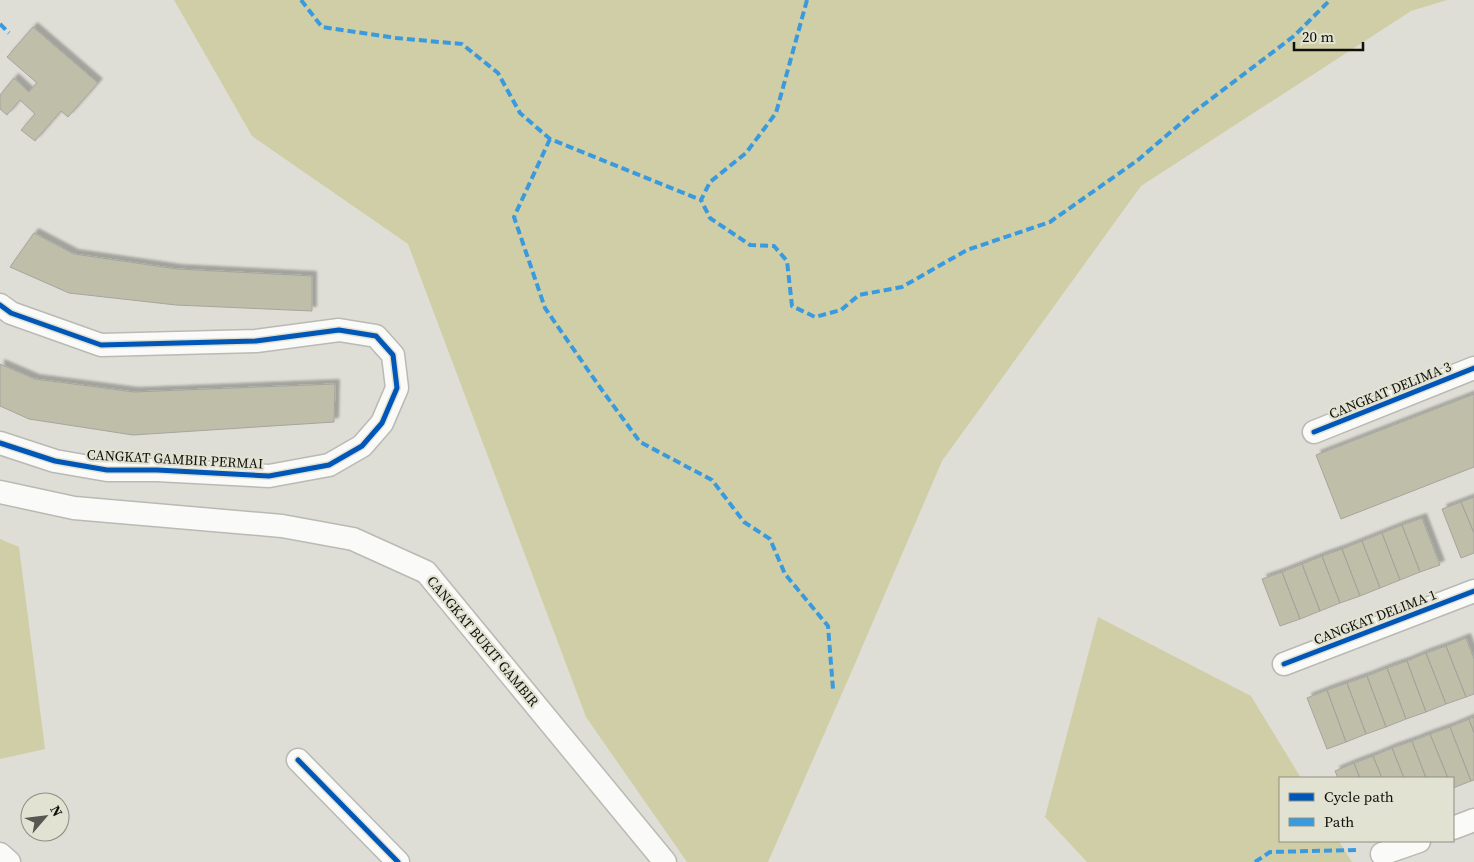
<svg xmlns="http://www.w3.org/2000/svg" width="1474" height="862" font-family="'Source Serif 4',serif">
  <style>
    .green { fill: #d0cea6 }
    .building { fill: #bfbea9; stroke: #a5a59f; filter: url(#shadow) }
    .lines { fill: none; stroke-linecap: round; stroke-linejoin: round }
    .minor-casing { stroke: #babab4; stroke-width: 25 }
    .minor { stroke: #fafaf9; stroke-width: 22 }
    .quiet { stroke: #3a9ade; stroke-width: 4; stroke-dasharray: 8 4; stroke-linecap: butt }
    .cycleway-casing { stroke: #e2e2d3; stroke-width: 8 }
    .cycleway { stroke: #0057b8; stroke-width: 5 }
    .labels { text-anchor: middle; stroke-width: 4.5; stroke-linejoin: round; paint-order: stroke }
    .street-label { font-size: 14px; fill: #10100b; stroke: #e2e2d3 }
  </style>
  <defs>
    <filter id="shadow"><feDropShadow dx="4.5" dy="-4.5" stdDeviation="1" flood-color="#0004"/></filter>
  </defs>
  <rect width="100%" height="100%" fill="#deded6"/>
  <path class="green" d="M174,0h1273l-36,11 -270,175 -199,275 -88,205 -86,196h-81l-101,-145 -178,-473 -156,-108z
    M0,539l19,8 26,202 -45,10z
    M1098,617l153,79 50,82h-21v63h59l13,21h-265l-42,-45z"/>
  <path class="building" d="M33,27l65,56 -30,34 -7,-6 -26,30 -14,-11 14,-16 -15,-14 -13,15 -7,-6v-14l14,-17 15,14 8,-9 -30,-26z
    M34,233l40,21 103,15 135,7v35l-136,-6 -107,-12 -59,-26z
    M0,364l35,15 99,13 201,-8 -1,38 -201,13 -104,-16 -29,-13z
    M1474,394v73l-133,52 -25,-64z
    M1474,497v36l-13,-31z
    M1461,502l13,31v20l-13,5 -19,-49z
    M1422,518l18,47 -20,7 -18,-47z
    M1402,525l18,47 -20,8 -18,-47z
    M1382,533l18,47 -20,8 -18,-47z
    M1362,541l18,47 -20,8 -18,-47z
    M1342,549l18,47 -20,7 -18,-47z
    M1322,556l18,47 -20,8 -18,-47z
    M1302,564l18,47 -20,8 -18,-47z
    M1282,572l18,47 -20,7 -18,-47z
    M1466,638l8,21v35l-8,3 -20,-51z
    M1446,646l20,51 -20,7 -20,-51z
    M1426,653l20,51 -20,8 -19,-51z
    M1407,661l19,51 -20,7 -19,-51z
    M1387,668l19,51 -20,8 -19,-51z
    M1367,676l19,51 -20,7 -19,-51z
    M1347,683l19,51 -20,8 -19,-52z
    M1327,690l19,52 -19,7 -20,-51z
    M1474,717v16l-5,-14z
    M1469,719l5,14v47l-3,1 -21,-54z
    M1450,727l21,54 -18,7v-10h-5l-18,-44z
    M1430,734l18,44h-22l-14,-37z
    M1412,741l14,37h-22l-12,-30z
    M1392,748l12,30h-22l-9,-22z
    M1373,756l9,22h-22l-6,-15z
    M1354,763l6,15h-22l-3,-7z"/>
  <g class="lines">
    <defs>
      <path id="minor" d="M0,305l11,8 90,32 155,-4 83,-11 37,6 17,19 4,33 -15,35 -20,23 -33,19 -60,11 -112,-6h-50l-52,-9 -55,-18
        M1314,432l160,-64
        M0,492l74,16 208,18 71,13 73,33 239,290
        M1284,664l190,-73
        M298,760l100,102
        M1453,828l21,-8
        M0,854l9,8
        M1382,854l37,-13"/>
    </defs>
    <use href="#minor" class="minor-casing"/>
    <use href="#minor" class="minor"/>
    <path class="quiet" d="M301,0l21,27 74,11 66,6 36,29 22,40 30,26 151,61
      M807,0l-31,113 -30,40 -36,29 -9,18 9,18 40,27 24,1 13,15 5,45 23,11 26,-7 18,-15 43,-8 65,-37 83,-28 88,-62 56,-48 100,-76 36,-36
      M0,24l9,9
      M550,139l-36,78 31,91 54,78 41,56 72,38 32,42 26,17 15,35 43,52 5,63
      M1255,862l15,-10 86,-2"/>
    <defs>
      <path id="cycleway" d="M0,305l11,8 90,32 155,-4 83,-11 37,6 17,19 4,33 -15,35 -20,23 -33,19 -60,11 -112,-6h-50l-52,-9 -55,-18
        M1314,432l160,-64
        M1284,664l190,-73
        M298,760l100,102"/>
    </defs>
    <use href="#cycleway" class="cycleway-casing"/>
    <use href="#cycleway" class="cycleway"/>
  </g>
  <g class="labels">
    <g class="street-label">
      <text transform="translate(1390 390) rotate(-22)" y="5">CANGKAT DELIMA 3</text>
      <text transform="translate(175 459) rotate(3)" y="5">CANGKAT GAMBIR PERMAI</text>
      <text transform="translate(1375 617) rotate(-21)" y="5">CANGKAT DELIMA 1</text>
      <text transform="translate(483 641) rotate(50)" y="5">CANGKAT BUKIT GAMBIR</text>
    </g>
  </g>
  <rect x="1279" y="777" width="175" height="65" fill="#e2e2d3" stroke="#8e8e83"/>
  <rect x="1289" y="793" width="25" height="8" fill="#0057b8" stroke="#8e8e83"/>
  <text x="1324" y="802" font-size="15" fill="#10100b">Cycle path</text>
  <rect x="1289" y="818" width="25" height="8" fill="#3a9ade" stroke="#8e8e83"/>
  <text x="1324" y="827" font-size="15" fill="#10100b">Path</text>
  <g transform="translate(45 817) rotate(62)"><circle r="24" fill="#e2e2d3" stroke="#8e8e83"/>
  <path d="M0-4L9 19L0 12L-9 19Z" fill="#585852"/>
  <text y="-8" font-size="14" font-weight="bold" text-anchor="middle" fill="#10100b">N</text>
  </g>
  <path d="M1294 42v8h69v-8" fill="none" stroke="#10100b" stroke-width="2.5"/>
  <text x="1302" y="42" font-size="15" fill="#10100b" stroke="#e2e2d3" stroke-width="4" paint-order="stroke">20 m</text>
</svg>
